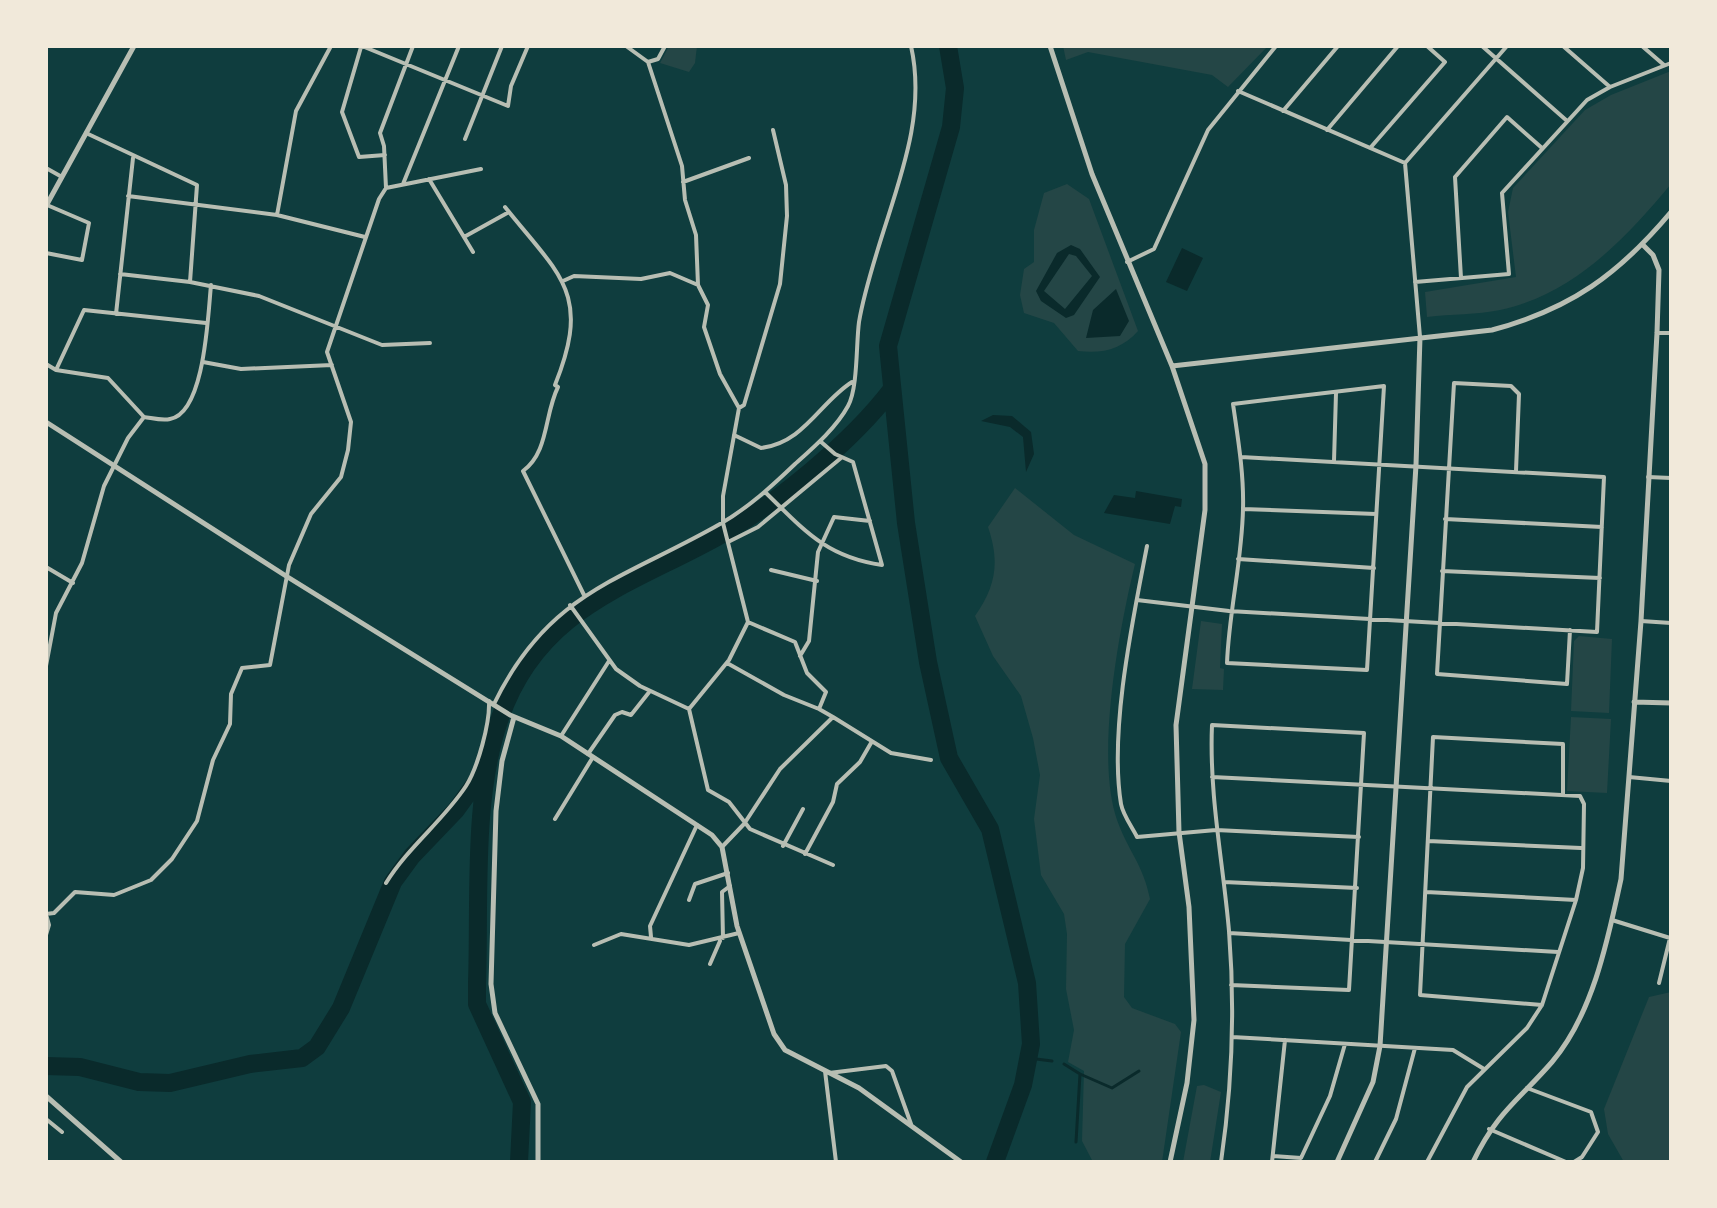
<svg xmlns="http://www.w3.org/2000/svg" width="1717" height="1208" font-family="Quicksand,sans-serif">
  <style>
    .green { fill: #244646 }
    .water { fill: #0a2a2b; fill-rule: evenodd }
    .lines { fill: none; stroke-linecap: round; stroke-linejoin: round }
    .stream { stroke: #0a2a2b; stroke-width: 3 }
    .river { stroke: #0a2a2b; stroke-width: 18 }
    .minor { stroke: #b8beb3; stroke-width: 4 }
    .tertiary { stroke: #b8beb3; stroke-width: 5 }
  </style>
  <rect width="100%" height="100%" fill="#0f3d3e"/>
  <path class="green" d="M669,46h28l-2,17 -6,9 -29,-9z
    M1063,46h205l-40,41 -16,-12 -124,-23 -22,8z
    M1671,71v113c-46,55 -97,110 -171,126 -23,5 -49,4 -73,7l-2,-25 91,-15 -8,-65 5,-24 72,-78 26,-15z
    M1067,184l22,15 49,132c-16,18 -35,23 -60,20l-24,-28 -30,-10 -4,-18 4,-26 10,-7v-32l10,-37z
    M1015,488l59,47 61,29c-16,66 -40,192 -18,256 11,31 26,44 33,79l-25,45 -1,53 8,11 43,16 6,8 -19,130h-69l-11,-21 2,-70 -16,-9 6,-32 -8,-41 1,-55 -3,-20 -23,-39 -7,-56 6,-44 -7,-37 -12,-42 -28,-40 -18,-40c21,-30 25,-54 13,-89z
    M1201,621l21,3 -2,44 4,1 -1,21 -31,-1z
    M1579,636l33,3 -3,74 -38,-2 3,-70z
    M1571,717l40,2 -4,74 -40,-2z
    M1671,992v170h-47l-16,-28 -4,-25 45,-112z
    M1204,1085l17,7 -11,70h-27l14,-76z"/>
  <path class="water" d="M1071,245l9,4 20,28 -26,38 -8,3 -25,-17 -5,-10 21,-38zM1069,254l7,2 16,20 -27,33 -21,-18z
    M1182,248l21,10 -16,33 -21,-9z
    M1116,289l13,32 -9,15 -34,2 7,-28z
    M993,415l19,1 19,16 3,22 -8,18 -3,-35 -13,-10 -29,-6z
    M1136,491l46,8 -1,8 -6,-1 -5,18 -66,-11 10,-18 21,3z"/>
  <g class="lines">
    <path class="stream" d="M1028,1058l24,3
      M1064,1064l16,10 -4,68
      M1080,1074l32,14 27,-17"/>
    <path class="river" d="M948,46l7,42 -4,39 -63,219 18,177 22,139 21,96 41,71 37,154 4,61 -8,41 -28,77
      M46,1066l34,1 59,15 31,1 80,-19 52,-6 15,-11 24,-39 52,-126 19,-26 44,-46 29,-40
      M519,1162l3,-60 -45,-98v-21c3,-84 -5,-185 23,-265 38,-109 126,-131 217,-181 58,-32 135,-95 175,-148"/>
    <path class="minor" d="M362,46l146,60 3,-20 17,-40
      M626,46l22,16 34,104 3,34 11,35 2,50 10,20 -4,22 16,47 19,34 -16,88v27l25,99 47,20 12,31 19,19 -7,17 14,8 -53,52 -36,55 -22,23
      M1482,46l84,74
      M1563,46l47,41
      M1642,46l22,19
      M361,47l-19,65 17,45 26,-2
      M648,62l10,-3 7,-13
      M1238,91l167,72
      M1283,111l55,-65
      M1327,130l71,-84
      M86,133l111,52 -7,97
      M465,139l37,-93
      M1371,147l74,-85 -18,-16
      M46,168l16,9
      M429,179l44,73
      M683,182l66,-24
      M403,184l56,-138
      M386,188l-2,-42 -4,-13 33,-87
      M128,196l149,19 88,22
      M505,207c55,69 87,86 50,178l3,2c-14,28 -9,65 -35,84l61,124
      M277,215l19,-104 35,-65
      M464,237l45,-25
      M46,253l36,7 7,-37 -42,-18
      M1127,262l27,-13 54,-119 68,-84
      M120,274l70,8 69,14 123,49 48,-2
      M1461,278l-6,-101 52,-60 35,31
      M563,281l11,-5 67,3 29,-6 28,12
      M1415,282l94,-8 -7,-81 85,-93 23,-13 61,-24
      M116,314l17,-156
      M1657,333h14
      M1420,337l-15,-174 102,-117
      M203,362l38,7 91,-4
      M46,364l10,6
      M1384,386l-17,284 -140,-7c2,-52 15,-102 16,-154 1,-35 -5,-70 -10,-105z
      M739,408l5,-3 36,-121 7,-68 -1,-31 -13,-55
      M144,417l-36,-39 -52,-8 28,-60 122,13
      M734,435l27,13c43,-5 59,-46 91,-66
      M1334,461l2,-68
      M1516,471l3,-77 -8,-8 -57,-3 -17,291 130,10 3,-54
      M1648,477l23,1
      M765,492c39,38 61,65 117,73l-29,-103 -18,-8 -15,-13
      M1243,509l133,5
      M1445,519l157,8
      M728,542l30,-15 83,-69
      M1147,546c-14,73 -38,184 -26,258 2,11 11,23 16,33l79,-7 143,7
      M1238,559l136,9
      M46,567l27,16
      M771,570l46,11
      M1442,571l158,7
      M1137,600l92,11 368,21 7,-155 -363,-20
      M570,605l46,64 24,17 49,23 19,81 21,12 21,27 83,36
      M1641,621l30,2
      M800,656l9,-15 9,-89 16,-35 36,4
      M727,663l57,32 35,14
      M46,666l10,-53 26,-50 22,-77 24,-48 16,-21c8,1 18,4 26,2 35,-6 38,-105 41,-134
      M494,704c54,-112 128,-124 226,-180 28,-16 52,-38 75,-60 19,-17 41,-36 53,-58 10,-18 8,-62 11,-84 4,-24 11,-47 18,-70 20,-67 50,-135 34,-206
      M689,709l40,-49 19,-38
      M833,717l58,36 40,7
      M561,736l48,-75
      M588,754l27,-39 7,-3 9,3 19,-24
      M1212,777l368,19 4,8 -1,64 -7,32 -34,105 -15,23 -60,59 -40,75
      M1629,777l42,4
      M555,819l38,-62
      M1428,841l153,7
      M783,846l20,-37
      M805,854l28,-52 4,-18 23,-22 11,-19
      M1224,882l133,6
      M386,883c22,-36 57,-62 80,-97 12,-19 24,-63 23,-85
      M1426,892l150,8
      M689,900l6,-16 33,-11
      M46,914l8,-1 21,-21 39,3 37,-15 21,-21 25,-38 16,-61 17,-36 1,-30 11,-26 28,-3 19,-100 22,-51 30,-37 7,-27 3,-28 -24,-70 52,-153 7,-11 95,-19
      M46,914l3,11 -3,10
      M1612,920l58,18 -11,45
      M1229,933l329,19
      M651,937l-1,-11 47,-101
      M723,938l-1,-46 8,-6
      M594,945l27,-11 68,11 50,-12
      M710,964l10,-23
      M1542,1005l-122,-10 13,-258 130,7v51
      M1232,1037l221,13 31,19
      M825,1071l11,91
      M829,1073l57,-7 6,5 19,53
      M1527,1088l64,24 7,20 -16,25 -8,5
      M46,1119l16,13
      M1489,1129l77,33
      M1273,1156l28,2 29,-62 15,-52
      M1221,1162c11,-75 14,-155 8,-231 -6,-69 -20,-136 -17,-206l152,8 -15,257 -118,-5
      M1272,1162l13,-122
      M1375,1162l21,-43 19,-71"/>
    <path class="tertiary" d="M1050,46l42,128 80,192 33,98v46l-29,215 3,107 10,75 5,113 -7,63 -17,79
      M46,206l88,-160
      M1172,366l320,-36c79,-21 127,-56 179,-118
      M46,422l240,154 224,139 51,21 151,99 10,12 15,79 37,108 11,16 74,38 102,74
      M1634,702l37,1
      M514,717l-12,44 -6,50 -5,173 4,29 43,91v58
      M46,1096l75,66
      M1337,1162l36,-80 7,-36 36,-581 4,-128
      M1473,1162c24,-50 45,-61 79,-100 41,-48 56,-123 69,-183l20,-258 16,-288 2,-63 -6,-15 -10,-10"/>
  </g>
  <rect width="1717" height="1208" fill="none" stroke="#f1e9da" stroke-width="96"/>
</svg>
